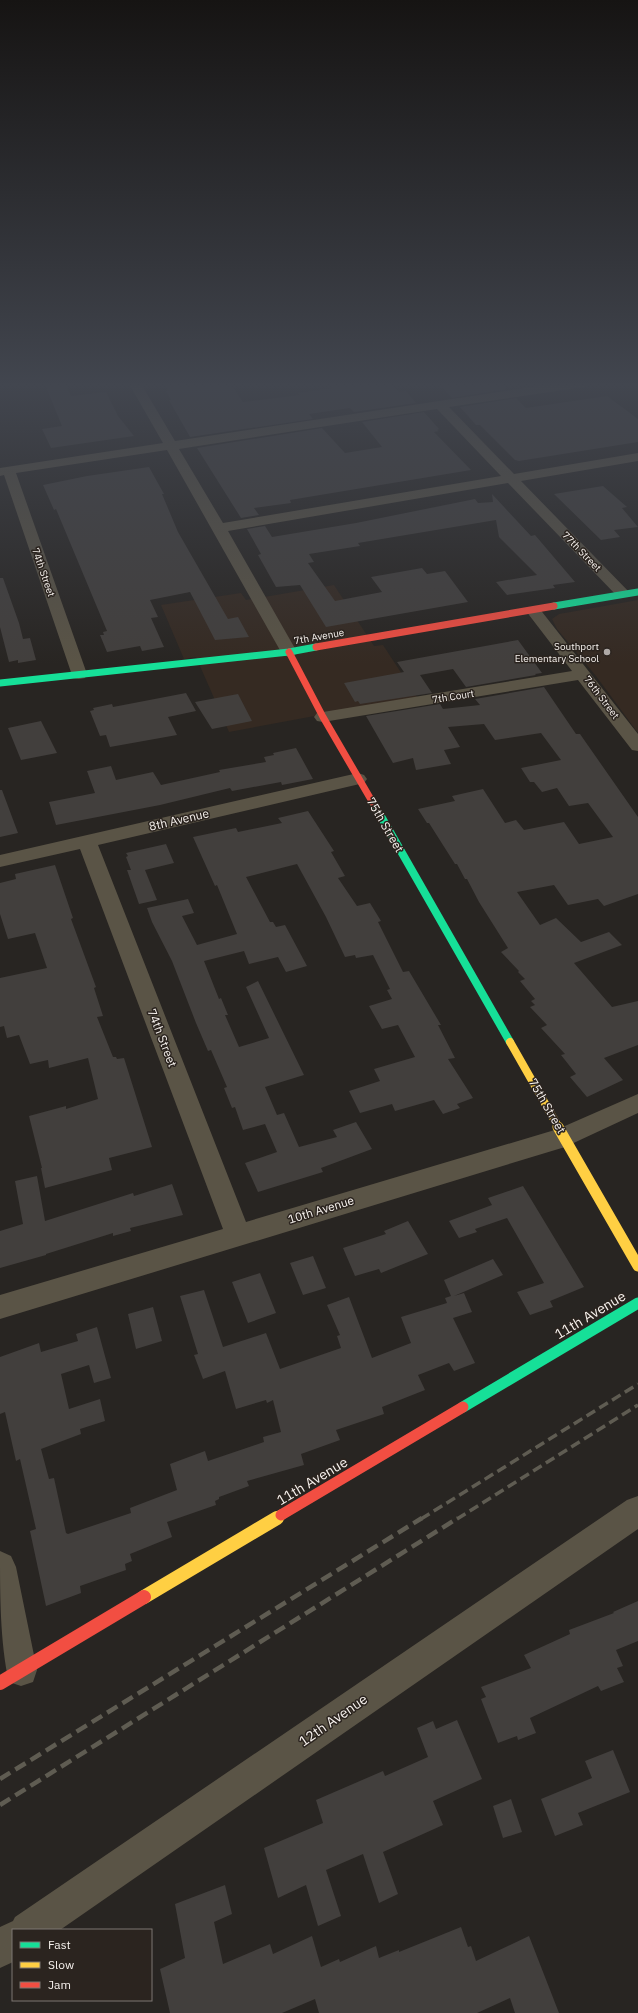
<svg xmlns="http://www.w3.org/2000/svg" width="638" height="2013" font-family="'IBM Plex Sans',sans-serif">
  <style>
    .built { fill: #352a22 }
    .building { fill: #423f3d }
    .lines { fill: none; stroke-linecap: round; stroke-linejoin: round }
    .street { fill: #5a5446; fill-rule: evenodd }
    .fast-far2 { stroke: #16e098; stroke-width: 7 }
    .fast-far1 { stroke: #16e098; stroke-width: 8 }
    .fast { stroke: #16e098; stroke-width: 11 }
    .slow-far2 { stroke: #ffcf43; stroke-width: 8 }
    .slow-far1 { stroke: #ffcf43; stroke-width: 11 }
    .slow { stroke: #ffcf43; stroke-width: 14 }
    .jam-far2 { stroke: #f24e42; stroke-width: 7 }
    .jam-far1 { stroke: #f24e42; stroke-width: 11 }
    .jam { stroke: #f24e42; stroke-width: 14 }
    .rail-far1 { stroke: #5f5c52; stroke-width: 3.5; stroke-dasharray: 10 5; stroke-linecap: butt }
    .rail { stroke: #5f5c52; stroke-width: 4.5; stroke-dasharray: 12 6; stroke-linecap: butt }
    .poi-dot { fill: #afaaa7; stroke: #2b241f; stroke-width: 1.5 }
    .labels { text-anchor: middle; stroke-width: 3; stroke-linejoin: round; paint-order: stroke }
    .far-street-label { font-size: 10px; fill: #f7f2ee; stroke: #2b241f }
    .far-poi-label { font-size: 10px; fill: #f7f2ee; stroke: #2b241f; text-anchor: end }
    .street-label { font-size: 12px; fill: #f7f2ee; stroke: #2b241f }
    .near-street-label { font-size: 14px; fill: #f7f2ee; stroke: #2b241f }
  </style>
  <rect width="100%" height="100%" fill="#282522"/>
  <path class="built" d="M334,585l40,61 9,-1 34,52 -188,35 -33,-75 -12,2 -23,-54 80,-12 5,7z
    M638,600v133l-42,-57 -39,-47 -5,-10 7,-5z"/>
  <path class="building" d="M44,382h20l7,14 35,-4 12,24 16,20 -83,12 -9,-19 20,-3z
    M327,382h62l10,10 7,-1 10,12 -62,9 -4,-4 -41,6 4,5 -123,18 -21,-37h2l-5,-9h2l-3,-5 30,-3 3,3 32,-3 13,19 57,-7 -2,-2 34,-5z
    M465,382h35l7,7 -55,9 -11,-12z
    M607,396l31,23v23l-119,19 -4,-1 -35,-35h-4l-16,-18 56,-9 10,10z
    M424,412l15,17 -2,1 2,1 -5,1 37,38 -181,30 1,3 -37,5 5,7 -18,3 -44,-70 125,-20 23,25 37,-6 -20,-25z
    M149,467l15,27h-2l16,38 50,87 10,-2 11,20 -34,3 -25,-48 -40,8 8,17 -7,1 13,29 -22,4 -2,-5 -33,6 -7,-17h4l-1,-3 4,-1 -51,-122 -2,1 -11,-25 44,-9z
    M603,486l24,21 -5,1 16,19 -24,3 6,7 -19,3 -47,-46z
    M492,494l39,42 4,-1 40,47 -22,3 2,3 -48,7 -11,-13 41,-7 -38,-38 -3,-17 -138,23 2,3 -51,8 5,8 -6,1 27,38 47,-9 -11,-15 51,-9 5,6 18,-3 23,31 -142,25 -26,-42 -24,2 -18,-32 3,-1 -14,-25 18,-3 7,11 84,-14 119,-24 3,4 15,-1z
    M0,578h3l16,45 4,16 7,-1 6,22 -18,3v-3l-9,2 -9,-35z
    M518,640l24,33 -7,1 1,1 -70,12 -13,-18 -33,6 12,18 -72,11 -2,-3 -3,1 -11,-19 60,-11 -7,-10z
    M544,687l32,47h4l58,83v77l-34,12 -6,-7 -30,6 -14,-20 -37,7 23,33 16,-7 25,24 28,-10 13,13 -48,18 38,44 26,-6v44l-34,13 19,22 -36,17 -17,-20 6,-3 -15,-19 4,-1 -24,-26 6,-3 -17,-18 5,-2 -4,-4 4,-2 -15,-18 5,-2 -7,-7 1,-1 -18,-19 7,-4 -29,-46 -12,-23h-2l-8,-15h-2l-26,-41h-2l-9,-14 37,-8 -3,-5 31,-7 22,34 11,-3 8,10 40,-8 15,22 34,-7 -25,-34 -19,3 -12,-18 -15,4 -8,-10h-4l-9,-14 40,-8 -20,-27 -46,7 -11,-16 -36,3 12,20 -16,3 7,14 -35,6 -3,-12 -20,5 -27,-47 74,-12 3,5 37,-4 -5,-6z
    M186,693l10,18 -28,6 9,18 -67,12 -4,-12 -6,1 -10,-25 4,-1 -1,-2 19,-4 1,3z
    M238,694l14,27 -40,8 -17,-27z
    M41,721l16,32 -36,7 -13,-32z
    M296,748l17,31 -31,6 -1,-3 -49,9 -2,-3 -70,17 -104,20 -7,-23 46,-9 -8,-22 24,-5 5,14 37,-8 8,13 59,-13 -1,-2 47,-8 -2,-5 10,-2 -1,-2z
    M0,790h2l16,43 -18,4z
    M308,811l26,40 -3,1 14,24 -7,2 19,28 13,-3 11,18 -3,1 25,50 6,-1 32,54h-3l17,33 -7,1 25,39 -16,6 3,4 -17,6 -9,-14 -39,11 -3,-7 -32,9 -11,-22 31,-10 -6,-12 41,-12 -17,-32 -16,4 -13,-23 23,-7 -5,-9 3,-1 -17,-34 -17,3 -1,-3 -10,2 -19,-40 -29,-53 -51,13 24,45h3l3,5 9,-2 22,41 -21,6 -8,-15 -29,7 -5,-13 -40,10 15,38 2,-1 7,17h-3l14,32 30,-9 -23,-51 12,-6 46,94 -39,12 12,28 7,-2 15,34 38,-10 -4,-7 23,-8 16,27 -51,19 2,4 -65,20 -13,-29 32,-11 -12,-28 -22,6 -8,-23 -3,1 -8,-20 3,-1 -16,-37 -3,1 -12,-28 -24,-62 -20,-39 -5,-14 41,-9 6,14 -12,3 15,29 40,-11 -20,-49 -2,1 -22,-49 43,-9 2,4 44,-9 -4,-5z
    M166,844l8,19 -29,7 12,30 -18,4 -12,-34h4l-5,-13 2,-1 -2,-3z
    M55,865l18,53 -2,1 25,68 -2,1 9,28 -6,1 16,40h3l1,2 7,-1 28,89 -43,11 3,12 -67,18 -4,-20h1l-13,-52 37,-10v3l32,-10 -10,-41 -39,10 -1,-8 -18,4 -11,-29 -12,3 -3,-12 -4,1v-49l47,-10 -12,-35 -27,6 -8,-25v-31l16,-4 -1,-5z
    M37,1176l8,45 88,-28 1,3 38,-12 11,31 -53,13 1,3 -18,5v-3l-67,21v1l-46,13v-37l23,-7 -8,-43z
    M523,1186l61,101 -34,14 3,6 -23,8 -13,-23 27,-9 -37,-65 -32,11 2,3 -18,6 -10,-17 43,-16 -4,-7z
    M408,1221l20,33 -47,19 -2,-4 -24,7 -12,-28 43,-14 -2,-3z
    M313,1256l13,32 -23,7 -13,-32z
    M493,1259l10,16 -49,21 10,-3 8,19 -19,6 22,45 -21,8 -5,-8 -31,12 7,15 -43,17 2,7 -48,16 4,10 -39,14 3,11 -57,16 2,5 -30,11v2l-4,2 1,4 -49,17 5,15 -42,17 2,7 -7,3 1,6 -46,16 1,7 -35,13 -16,-75 6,-2 -16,-70 -4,2 -11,-49 -5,2v-57l39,-14 2,9 37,-11 -2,-7 21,-7 14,51 -17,5 -5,-18 -28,9 8,35 31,-10 5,22 -25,8 1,5 -40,15 8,30 5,-1 12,55 2,1 63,-21 -1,-5 47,-18 -7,-26 35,-13 3,10 56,-19 -1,-5 18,-5 -8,-32 -6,3 -1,-3 -30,9 -11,-38 -22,8 -9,-24 4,-1 -18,-58 24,-6 19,57 43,-14 14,36 61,-21 -4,-12 3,-1 -13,-30 22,-8 23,61 39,-15 -10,-26 46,-14 -2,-5 6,-2 -7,-16z
    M260,1273l16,40 -28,10 -16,-41z
    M153,1307l9,34 -26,8 -8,-35z
    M638,1601v40l-22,9 7,16 -6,2 7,14 -23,9 -3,-5 -68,32 6,15 -18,7 -1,-4 -19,7 -17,-44 5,-2 -5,-10 50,-19 -7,-13 46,-21 -1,-4 45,-17 -1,-1z
    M457,1720l25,59 -49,22 10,24 -60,27 15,42 -19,9 -16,-49 -37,16 15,46 -23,10 -12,-41 -28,13 -14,-50 59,-25 -7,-23 67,-29 2,5 43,-19 -11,-29 16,-7 3,8z
    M613,1750l17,42 -52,21 5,12 -28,11 -14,-37 51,-21 -7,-17z
    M511,1799l11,33 -19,6 -10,-32z
    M225,1885l7,29 -18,8 9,42 47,-20 3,10 39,-18 9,31 18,-8 1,3 36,-16 3,12 20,-8v2l62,-25 7,20 3,-1 5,15 53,-25 30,77h-44l-5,-15 -33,15h-158l-4,-14 -33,14h-112l-10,-44 25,-11 -10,-54z"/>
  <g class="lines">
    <path class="street" d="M128,382h12l35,59 389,-59h32l-6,4 -141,21 65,67 124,-21v8l-117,20 110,113 -3,3h-10l-110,-114 -280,48 69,121 -2,3 -6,2 -6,-2 -2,-3 -114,-202 -151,23 71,201 -2,4 -6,1 -6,-1 -69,-203 -4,1v-8l163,-25zM437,409l64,67 -278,47 -44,-74z
      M534,606l5,2 99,126v17l-6,-1 -54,-70 -255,42 -6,-1 -3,-4 3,-4 6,-1 249,-41 -46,-60 3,-3z
      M358,773l6,2 3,4 -3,4 -266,62 148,377 312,-93 80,-35v19l-73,34 -565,172v-24l223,-66 -143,-380 -80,18v-12z
      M638,1496v33l-578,401h-47v32l-13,6v-41l13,-6 2,-4 612,-417z
      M0,1551l11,5 5,11 21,103 -4,12 -12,4 -12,-4c-9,-39 -9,-89 -9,-131z"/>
    <path class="fast-far2" d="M554,606l84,-14
      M0,683l289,-31 27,-5
      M373,803l9,16"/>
    <path class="fast-far1" d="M382,818l128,224"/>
    <path class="fast" d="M463,1407l175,-104"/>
    <path class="slow-far2" d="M510,1042l49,86"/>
    <path class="slow-far1" d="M558,1127l80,139
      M275,1519l6,-4"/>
    <path class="slow" d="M144,1597l133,-79"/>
    <path class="jam-far2" d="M316,647l238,-41
      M289,652l34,65 50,86"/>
    <path class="jam-far1" d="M281,1515l182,-108"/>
    <path class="jam" d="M0,1683l144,-86"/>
    <path class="rail-far1" d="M421,1519l217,-135
      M457,1519l181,-114"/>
    <path class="rail" d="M0,1779l422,-261
      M0,1805l458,-287"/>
  </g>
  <linearGradient id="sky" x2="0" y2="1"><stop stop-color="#161413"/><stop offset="0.58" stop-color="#42464f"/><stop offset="1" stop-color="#42464f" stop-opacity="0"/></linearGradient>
  <rect width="638" height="664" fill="url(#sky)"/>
  <circle class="poi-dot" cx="607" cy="652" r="4"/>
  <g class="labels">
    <g class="far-street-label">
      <text transform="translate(582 551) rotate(46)" y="4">77th Street</text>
      <text transform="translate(44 572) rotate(71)" y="4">74th Street</text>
      <text transform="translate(319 636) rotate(-10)" y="4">7th Avenue</text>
      <text transform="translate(453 696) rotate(-9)" y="4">7th Court</text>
      <text transform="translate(602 697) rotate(53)" y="4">76th Street</text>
    </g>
    <g class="far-poi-label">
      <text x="599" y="650">Southport<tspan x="599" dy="12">Elementary School</tspan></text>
    </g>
    <g class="street-label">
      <text transform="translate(179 820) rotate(-13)" y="4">8th Avenue</text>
      <text transform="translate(385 825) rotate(60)" y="4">75th Street</text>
      <text transform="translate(162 1038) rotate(69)" y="4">74th Street</text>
      <text transform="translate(547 1106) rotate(60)" y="4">75th Street</text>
      <text transform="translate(321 1210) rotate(-17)" y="4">10th Avenue</text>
    </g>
    <g class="near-street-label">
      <text transform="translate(590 1315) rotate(-31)" y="5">11th Avenue</text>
      <text transform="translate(312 1481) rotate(-31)" y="5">11th Avenue</text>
      <text transform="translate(333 1720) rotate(-35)" y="5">12th Avenue</text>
    </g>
  </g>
  <rect x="12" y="1929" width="140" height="72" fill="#2b241f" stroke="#7d7672"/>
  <rect x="20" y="1942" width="20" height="6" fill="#16e098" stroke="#7d7672"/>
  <text x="48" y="1949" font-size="12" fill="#f7f2ee">Fast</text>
  <rect x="20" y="1962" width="20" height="6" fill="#ffcf43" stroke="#7d7672"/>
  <text x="48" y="1969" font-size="12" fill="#f7f2ee">Slow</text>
  <rect x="20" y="1982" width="20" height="6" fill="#f24e42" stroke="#7d7672"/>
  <text x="48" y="1989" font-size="12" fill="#f7f2ee">Jam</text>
</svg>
